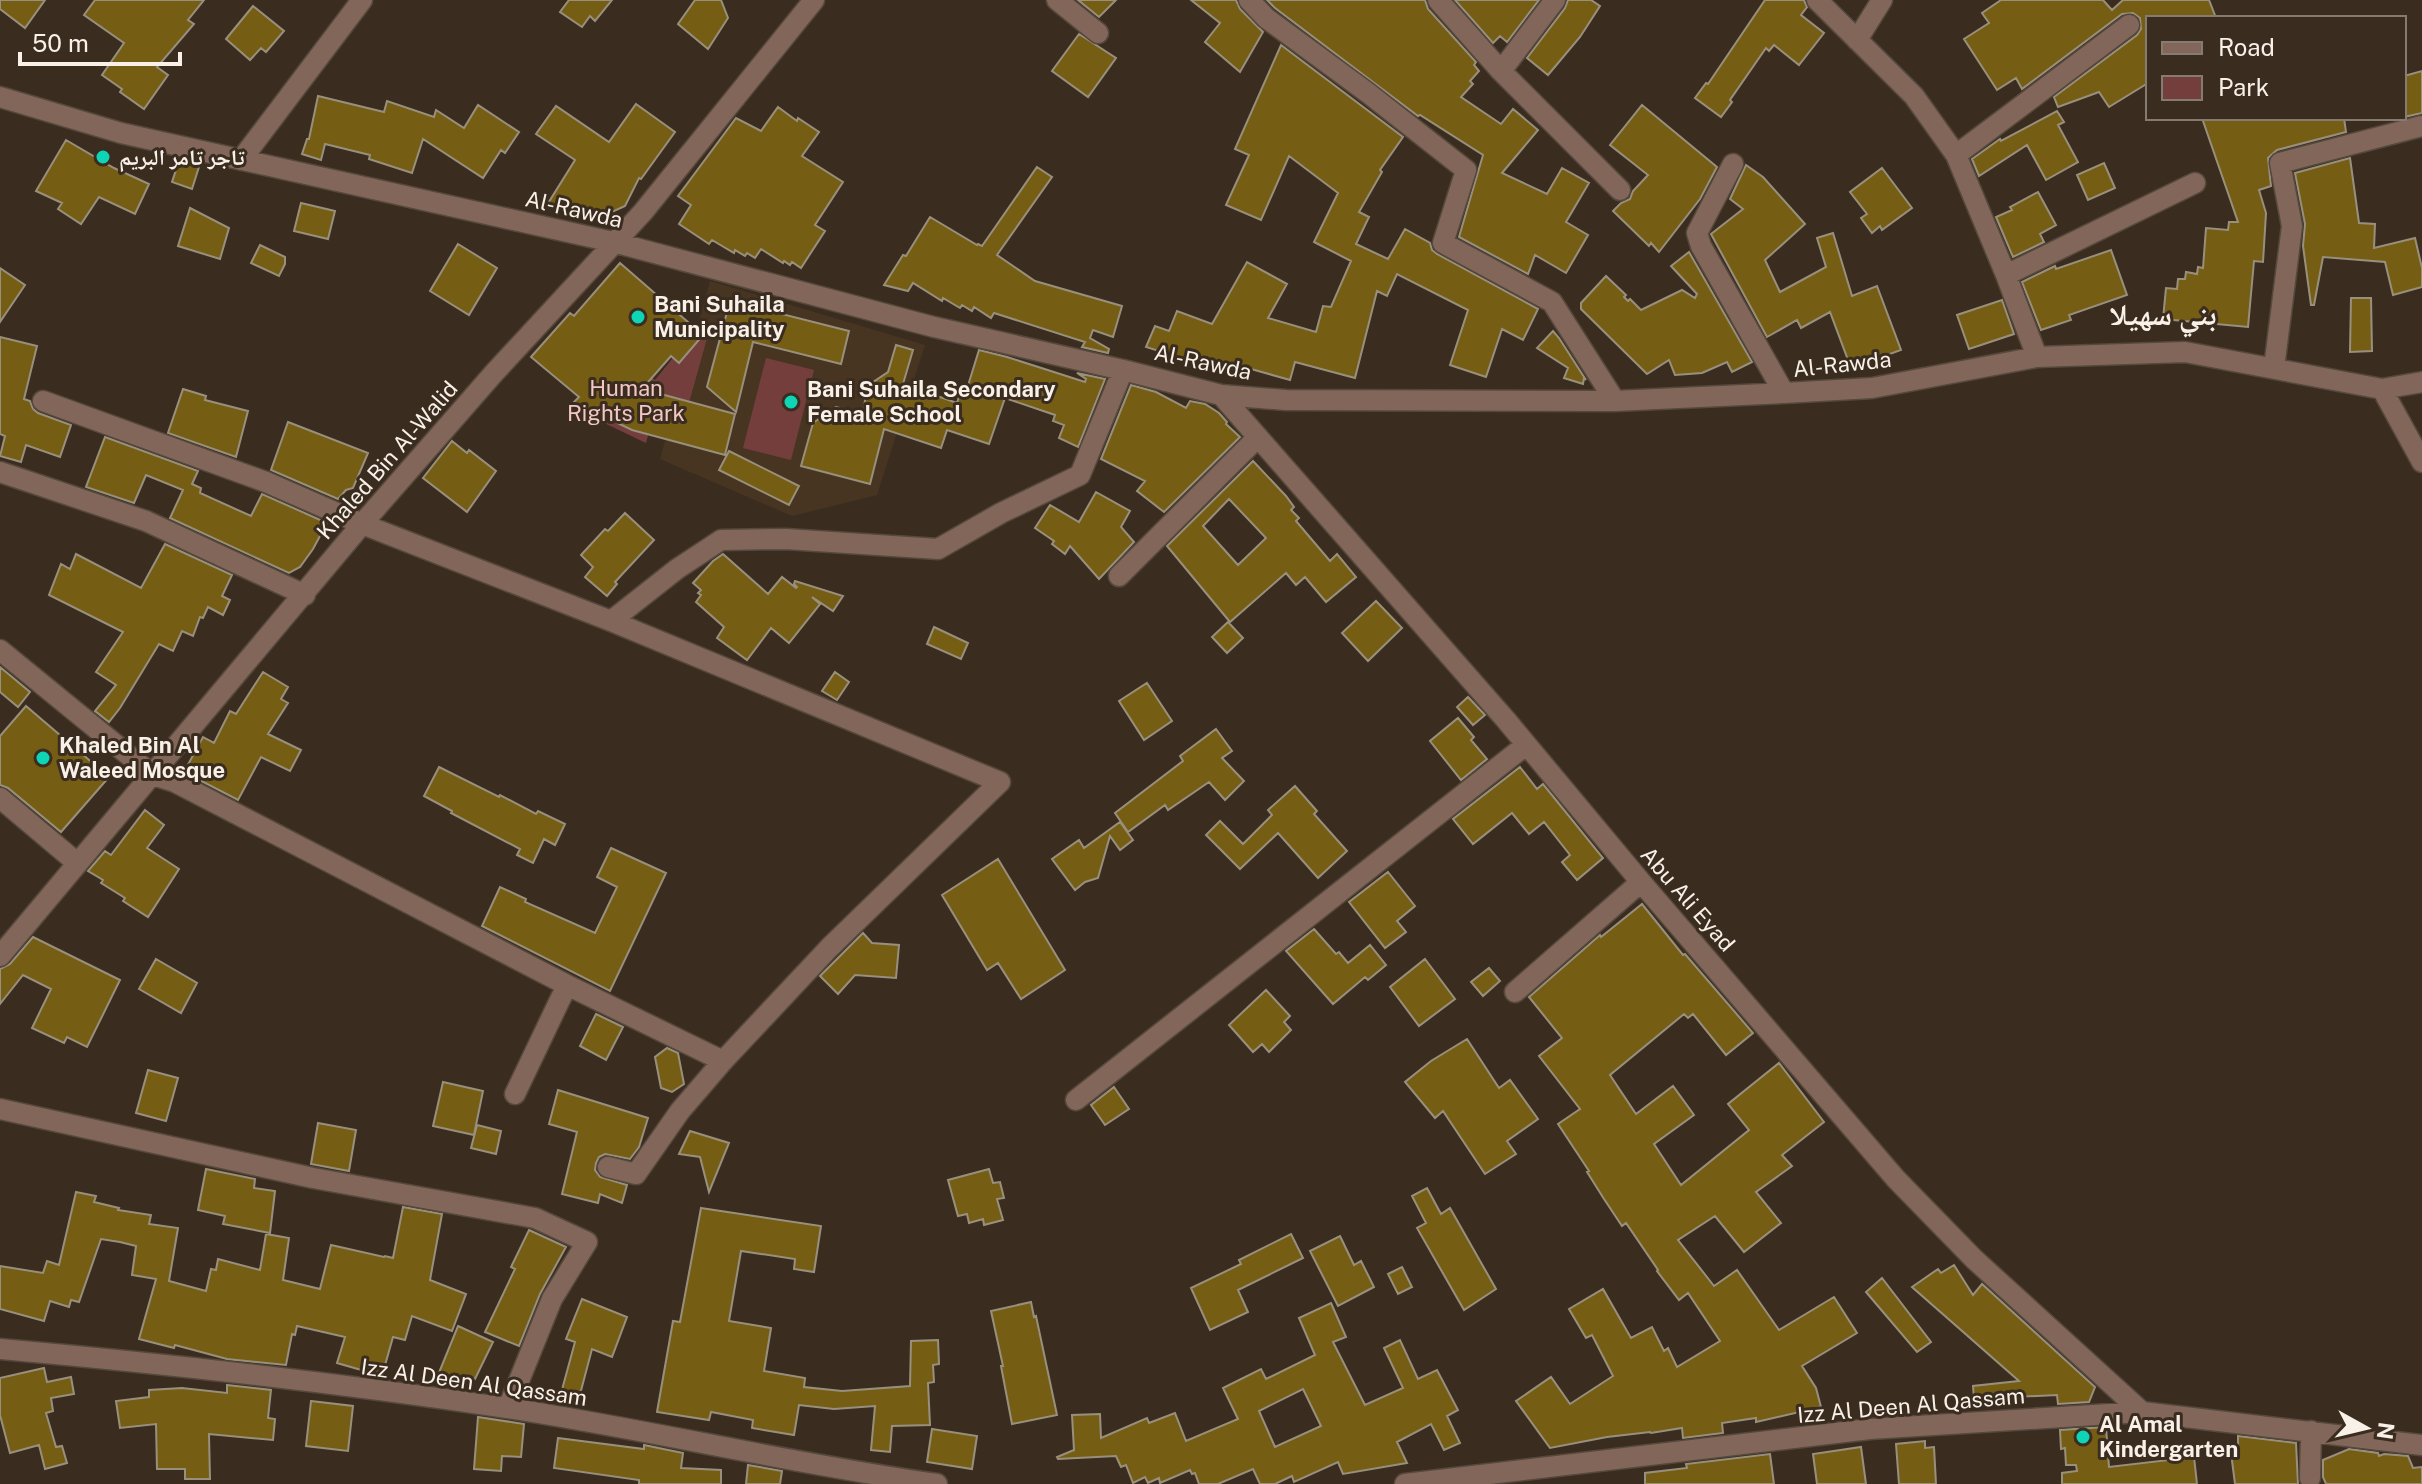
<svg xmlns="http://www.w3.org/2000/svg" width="2422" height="1484" font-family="'Public Sans','Noto Naskh Arabic',sans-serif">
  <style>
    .built { fill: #473522 }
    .green { fill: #743e3d }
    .building { fill: #765d14; stroke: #98907d; stroke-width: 2; fill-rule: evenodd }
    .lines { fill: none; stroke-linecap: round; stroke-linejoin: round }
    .minor-casing { stroke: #55483c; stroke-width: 23 }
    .minor { stroke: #82665a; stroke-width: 20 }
    .poi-dot { fill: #0dd5b5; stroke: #3a2d20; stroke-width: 3 }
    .labels { text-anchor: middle; stroke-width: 6; stroke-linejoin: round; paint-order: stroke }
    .poi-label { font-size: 22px; font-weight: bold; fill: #f9f0e8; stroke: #3a2d20; text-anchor: start }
    .street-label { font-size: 22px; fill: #f9f0e8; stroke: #3a2d20 }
    .park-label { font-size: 22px; fill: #f2c7c5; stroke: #3a2d20 }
    .district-label { font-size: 30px; font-weight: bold; fill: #f9f0e8; stroke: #3a2d20 }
  </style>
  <rect width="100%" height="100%" fill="#3a2d20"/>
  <path class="built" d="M710,281l215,64 -48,150 -85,21 -132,-57z"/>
  <path class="green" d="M700,324l8,11 -20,71 -30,-8 -12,45 -67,-32 47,-55 29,24z
    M766,358l48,12 -23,90 -48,-12z"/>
  <path class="building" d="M0,0h45l-20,28 -25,-19z
    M95,0h109l-16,20 6,4 -37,43 11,8 -24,34 -24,-17 2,-3 -20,-14 22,-32 -40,-28z
    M569,0h43l-17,21 -5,-5 -8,11 -22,-15z
    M695,0h26l7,18 -20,31 -30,-25z
    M1078,0h38l-17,17z
    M1191,0h45l4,9 23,23 -23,40 -35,-30 15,-19z
    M1267,0h158l3,9 48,53 -2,3 5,6 -9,10 3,3 -12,13 40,27 12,-15 25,21 -36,43 45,21 15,-26 27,15 -23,39 22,13 -22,38 -31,-18 -7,19 -69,-37 24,-82 -63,-40 -2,1 -143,-108z
    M1455,0h84l-32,42 -7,-6 -7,7z
    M1568,0h23l9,6 -20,31 -32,38 -21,-17 38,-50z
    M1765,0h39l3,7 -6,8 23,18 -25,32 -25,-20 -5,6 -3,-3 -36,52 2,2 -11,15 -26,-19 11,-15 2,1z
    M2001,0h102l9,10 11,-10h86l7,18h-68v65l-39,24 -10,-15 -41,15 -4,-10 83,-62 4,-6 -1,-11 -7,-5 -11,1 -100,75 -6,-11 -19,12 -33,-51 25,-16 -7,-10z
    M253,6l31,25 -18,21 -5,-4 -11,12 -24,-21z
    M1079,34l37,24 -28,39 -36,-26z
    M1281,45l122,92 -23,33 2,2 -23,40 10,5 -13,27 32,15 17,-30 25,14 2,7 5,4 101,55 -15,31 -21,-11 -16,48 -36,-12 18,-55 -71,-36 -10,22 -10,-5 -22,87 -60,-16 -5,18 -46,-13 -2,5 -35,-11 -1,5 -60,-19 9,-21 14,5 8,-20 35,13 35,-62 40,22 -19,34 48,14 7,-26 8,1 20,-46 -37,-19 24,-49 -49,-37 -28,64 -35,-15 23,-50 -14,-6z
    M2422,71v42l-18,4v-41z
    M318,96l66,16 3,-11 47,16 2,-7 28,18 14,-23 41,27 -14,21 -4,-3 -18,28 -60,-39 -11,34 -43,-14 1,-4 -45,-11 -4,16 -19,-6 5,-15h2z
    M636,104l39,28 -34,47 -2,-1 -14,28 -26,12 -26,-13 -5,6 -21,-6 28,-45 -39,-26 20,-28 53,36z
    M1642,105l75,62 -17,32 -41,53 -8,-9 -2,3 -36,-35 8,-8 9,-4 3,-8 15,-16 -38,-30z
    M778,107l19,14 1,-3 21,14 -17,24 41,26 -28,43 10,6 -24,37 -9,-6 -2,3 -6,-4 -1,2 -22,-14 -6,9 -8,-5 -2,3 -10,-6 -1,3 -22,-13 -3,4 -30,-20 12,-19 -13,-9 58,-78 25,13z
    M2057,111l7,11 -6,3 20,37 -32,18 -19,-35 -48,31 -7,-17 28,-20 1,2z
    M2202,118h142l2,14 -69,18 -9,8 3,28 -12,4 7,23 -3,49 -9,-1 -6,66 -85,-8 3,-31 11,1 1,-10h7l1,-7 11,2 1,-7 5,1 3,-40 22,2 1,-8h9z
    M66,140l48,28 35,16 -14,30 -36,-17 -18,27 -23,-15 4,-6 -26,-12z
    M2350,158l9,65 16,1 -1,24 41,-10 7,30v19l-29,8 -8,-33 -62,-5 -9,48h-3l-8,-59 2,-22 -10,-51z
    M179,161l20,6 -7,22 -20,-7z
    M2104,163l11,25 -27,12 -11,-25z
    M1746,165l17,12 42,47 -40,36 15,32 46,-25 -9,-29 16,-5 19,63 25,-10 24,64 -50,18 -21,-56 -29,16 -4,-8 -30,17 -56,-103 32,-25 -13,-10z
    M1037,167l15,10 -55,78 38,26 87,25 -9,31 -20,-7 -3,8 19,11 -1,4 -26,-6 3,-5 -91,-29 -3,5 -17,-11 -2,4 -10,-6 -2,3 -17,-10 -1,3 -29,-18 -5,8 -24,-6 19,-30 3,1 24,-39 47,28 1,-1 4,2z
    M1882,168l30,40 -30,22 -2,-4 -8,7 -11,-15 6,-4 -17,-22z
    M2038,192l18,33 -16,9 4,8 -31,15 -17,-40 16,-7 -2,-3z
    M301,203l34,8 -7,28 -34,-8z
    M190,208l39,20 -9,31 -42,-13z
    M458,244l39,24 -28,47 -39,-24z
    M260,245l25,12v7l-6,12 -28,-13z
    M2111,250l16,45 -58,20 2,5 -30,10 -19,-48 33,-16 1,3z
    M1689,252l63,110 -20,10 -5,-10 -25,11 -27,2 -6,-15 -22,14 -66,-65v-6l25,-27 20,19 -2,2 4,4 2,-2 11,11 41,-20 13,8 2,-4 -26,-28z
    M620,263l83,72 -24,28 -8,-7 -29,33 93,25 -10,41 -93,-25 -58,-28 5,-5 -48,-40 39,-44 4,3z
    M0,268l25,17 -25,37z
    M2351,298h20l1,53 -22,1z
    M2002,300l12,34 -45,15 -12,-34z
    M730,301l119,30 -8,33 -88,-22 -17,70 -29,-25z
    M1553,331l6,7 27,42 -2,-2 -1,6 -19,-6 4,-10 -31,-20z
    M0,337l37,9 -13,53 6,2 3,8 5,4 33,12 -11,32 -34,-12 -5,17 -21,-6 5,-20 -5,-2z
    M896,345l17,5 -10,34 54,19 4,-13 5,2 13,-42 28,7 78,25 1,-3 -9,-6 28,6 -27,68 -19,-9 5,-13 -11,-4 2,-6 -50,-17 -16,46 -42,-14 -6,18 -57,-19 -14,55 -69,-18 12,-43 23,-16 27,7 4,-28 21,-14z
    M1131,385l25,7 30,16 4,-7 15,3 14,9 8,9 -1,2 14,13 -76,75 -27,-21 8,-10 -44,-22z
    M183,389l23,7 -1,4 43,11 -12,46 -68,-24z
    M288,422l80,31 -15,35 -7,2 -8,9 -67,-29z
    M105,437l93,34 -6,13 9,4 -1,5 51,23 11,-22 65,29 -14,26 -13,18 -11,6 -119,-55 13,-28 -37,-15 -12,28 -48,-16z
    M452,441l15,12 2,-3 27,21 -29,41 -44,-34z
    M729,451l70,35 -10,19 -70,-35z
    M1253,461l33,35 8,11 -3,3 8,8 -3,3 34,40 7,-7 19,23 -30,25 -21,-25 -9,8 -10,-12 -56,49 -63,-76zM1229,499l37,39 -28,27 -35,-39z
    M1096,492l34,19 -9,16 13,15 -35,37 -29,-33 -5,8 -13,-10 2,-3 -19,-13 15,-23 29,17z
    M625,513l29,27 -39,42 2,2 -10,12 -22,-19 8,-10 -12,-12 24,-26 3,2z
    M165,544l67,31 -10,21 8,4 -7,15 -15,-8 -5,11 -3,-1 -7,19 -11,-5 -9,20 -14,-7 -39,64 -11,14 -14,-11 21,-26 -20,-13 27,-40 -74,-37 12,-31 9,5 6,-15 65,34z
    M723,554l45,40 14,-17 14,11 1,-1 -3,-3 1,-3 48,15 -10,15 -21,-14 8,7 -31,39 -18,-15 -24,32 -30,-22 7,-11 -28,-25 5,-7 -3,-2 3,-3 -8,-7 20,-22z
    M1376,601l26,27 -34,33 -26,-28z
    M1228,622l15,16 -16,15 -15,-16z
    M934,627l34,16 -7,16 -34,-15z
    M0,667l30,25 -12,15 -18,-15z
    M263,672l25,15 -7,12 7,4 -20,31 33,16 -11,21 -29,-14 -23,43 -54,-28 19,-35 11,6 16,-32 6,3z
    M835,672l14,10 -12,18 -15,-9z
    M1147,683l25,38 -28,19 -25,-39z
    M1468,697l17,18 -12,10 -16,-18z
    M26,706l83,71 -48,55 -53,-44 -8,-3v-49z
    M1458,718l16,19 -3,3 16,19 -26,21 -31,-39z
    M1216,729l16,22 -10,7 22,23 -19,19 -16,-18 -41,28 -3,-5 -37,27 -13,-19 68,-52 -3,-5z
    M439,767l60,30 1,-2 36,19 2,-3 27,13 -10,21 -11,-6 -11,24 -16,-8 3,-6 -69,-36 1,-2 -28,-15z
    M1520,767l17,22 6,-5 60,74 -26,22 -15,-18 8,-7 -26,-33 -15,12 -17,-21 -39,31 -20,-25z
    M1295,786l22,25 -3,3 33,37 -29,27 -40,-45 -38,36 -34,-34 14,-14 23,23 29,-29 -4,-5z
    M145,810l19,15 -17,23 32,21 -31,48 -25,-16 2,-3 -24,-15 2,-3 -15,-9 17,-20 6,4z
    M1120,822l13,18 -13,10 -10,-14 -12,42 -13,4 -10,8 -23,-31 27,-19 5,8z
    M611,848l55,25 -56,118 -128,-65 18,-39 26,12 -1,3 70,31 22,-46 -20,-10z
    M998,859l67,111 -44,29 -23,-36 -11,7 -45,-75z
    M1388,872l27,34 -18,15 9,11 -21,16 -36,-46z
    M1642,904l41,51 2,-1 68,79 -27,22 -33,-41 -5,4 -4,-4 -74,61 26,39 37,-28 21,29 -40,29 27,41 68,-55 -21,-26 51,-41 45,59 -42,33 10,11 -36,26 25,31 -37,29 -29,-36 -37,24 36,46 23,-16 42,60 55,-33 23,36 -55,33 14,22 5,19 -65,15v-4l-34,5 1,10 -40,5 -1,-10 -31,5 -1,-1 -43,5 -57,11 -34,-47 35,-24 19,27 43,-28 -21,-41 -6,3 -17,-29 34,-20 28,49 21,-11 12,24 4,-3 9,19 43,-26 -32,-48 -9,7 -22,-29 1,-1 -32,-47 -4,3 -18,-27 -17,-27 2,-1 -31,-47 22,-15 -41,-53 23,-18 -33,-41 71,-62 1,2z
    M1314,929l22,25 3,-2 9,11 22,-18 16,20 -18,15 -3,-3 -32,27 -47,-53z
    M863,933l9,10 27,2 -3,33 -41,-3 -17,19 -18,-18z
    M33,937l87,43 -33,67 -20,-10 -3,6 -32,-15 19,-39 -28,-14 -23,29v-35l10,-5z
    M156,959l41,24 -16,30 -42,-24z
    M1425,959l30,40 -36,27 -29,-39z
    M1489,968l11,13 -17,15 -12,-14z
    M1266,990l24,26 -6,6 7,8 -22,22 -7,-8 -9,8 -24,-27z
    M596,1014l27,13 -17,33 -26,-14z
    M1467,1039l32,49 11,-8 28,39 -31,22 9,13 -31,20 -42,-63 -8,7 -30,-36 26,-21z
    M667,1048l11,5 6,31 -12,8 -11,-4 -6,-31z
    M148,1070l30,8 -12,43 -30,-8z
    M443,1082l40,9 -9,44 -41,-9z
    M1114,1087l15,22 -24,16 -14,-20z
    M558,1090l90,28 -9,29 -9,12 -25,-5 -6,3 -3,6 -1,7 5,7 27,8 -5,18 -22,-9 -2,9 -36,-9 15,-62 -28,-8z
    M318,1123l38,7 -7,41 -38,-7z
    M477,1125l24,6 -5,23 -25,-6z
    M690,1131l39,12 -20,49 -9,-35 -21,-3z
    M206,1169l49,10 -1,9 21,3 -5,42 -47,-9 2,-8 -27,-6z
    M989,1169l4,14 7,-1 4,16 -7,1 6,21 -19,5 -1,-6 -14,4 -2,-9 -9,2 -10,-36z
    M1427,1188l14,26 9,-6 46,81 -32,21 -47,-82 9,-5 -14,-27z
    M76,1192l20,4 -2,6 25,6 -1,2 33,5 -2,9 29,4 -9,53 37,10 5,-22 5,1 2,-11 42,11 6,-36 23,4 -6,42 37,9 11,-44 53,12 1,-1 8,2 10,-51 39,7 -12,66 36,14 -14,37 -40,-15 -7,24 -12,-3 -11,39 -45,-13 8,-26 -48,-11 -2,9 -3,-1 -6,31 -59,-6 -52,-14 -1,3 -35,-9 17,-60 -24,-4 4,-29 -16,-4 -19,-3 -22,63 -8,-2 -2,7 -19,-6 -6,20 -44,-12v-43l43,7 4,-12 12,4z
    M701,1208l120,18 -7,46 -20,-3 1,-10 -54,-8 -12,70 42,7 -7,43 41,7 -1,9 38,4 68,-5 1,-45 27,-1 1,24 -6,1 1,17 -6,1 2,42 -38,1 -2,26 -19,-2 4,-44 -41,3 -35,-4 -5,30 -42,-7 1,-8 -42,-8 -2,8 -52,-8 16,-91 7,1z
    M529,1230l37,17 -26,47 -21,52 -34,-14 30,-63 -4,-2z
    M1291,1234l12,24 -65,32 10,22 -38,18 -19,-42 50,-24 -2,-4z
    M1340,1236l14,29 7,-4 13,26 -36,19 -28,-55z
    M1954,1265l19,30 9,-11 113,103 -6,15 -31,2 -1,-9 -83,4 -1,-13 46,-5 -107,-94 26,-18 3,4z
    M1402,1267l10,20 -14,7 -10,-20z
    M1882,1278l49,64 -14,10 -51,-60z
    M582,1299l45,18 -15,40 -20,-8 -14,53 -18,-5 15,-55 -9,-3z
    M1031,1302l3,15 2,-1 21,99 -45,9 -11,-58h2l-12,-55z
    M1331,1303l15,34 -13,5 32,63 38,-17 -19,-40 16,-8 18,39 19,-9 21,40 -11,6 13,27 -16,7 -13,-26 -34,18 10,21 -64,11 -5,-12 -44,20 -2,-6 -17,8h-15l-7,-15 -35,15h-19l-4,-11 -3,1 -2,-4 -30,13 -1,-5 -11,5 -3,-6 -12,6 -7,-18 -5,2 -5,-11 -58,3 -1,-2 17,-7 -2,-35 28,-1 1,24 46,-20 2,5 26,-10 11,28 52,-22 -15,-31 38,-19 5,10 49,-24 -16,-37zM1303,1389l18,37 -46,21 -16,-36z
    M458,1326l35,16 -18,37 -7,-3 -11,5h-6l-13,-6z
    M44,1368l3,14 24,-5 3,17 -23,4 2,13 -7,2 10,34 6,-1 5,17 -22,6 -6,-24 -29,8 -10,-38v-37z
    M227,1385l44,5 -3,28 7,1 -2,21 -64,-6 1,45h-25v-10h-28l-1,-45 -36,4 -4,-27 33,-4v-7l33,-2 45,5z
    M311,1401l42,5 -5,45 -42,-5z
    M478,1417l46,7 -3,33 -19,-1 -1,15 -27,-2z
    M2106,1427l3,40 85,-10 3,27h-135v-11l15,-2 -1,-6h-10l-1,-17 -4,1 -1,-19z
    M932,1429l45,7 -5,33 -45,-7z
    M2238,1436l58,7 2,41h-63l-5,-39 8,-1z
    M558,1438l86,11v-4l39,8 -2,15 40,2v14h-82v-4l-85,-12z
    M1925,1441v7l9,-1 2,37h-37l-3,-40z
    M1861,1447l5,37h-49l-4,-30z
    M2349,1449l29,4 1,3 5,-2 24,2 5,12 9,-1v17h-96l-3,-7v-17z
    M1770,1454l4,30h-129v-11l42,-5 -1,-4z
    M748,1465l34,6 -2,13h-34z"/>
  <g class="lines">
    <defs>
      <path id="minor" d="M1057,0l41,33
        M1249,0l17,18 102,75 98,77 -23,73 109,59 63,99
        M1438,0l63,71 119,119
        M1817,0l97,96 42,59 50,120 31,82
        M1857,40l25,-40
        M1501,71l54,-71
        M0,97l121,36 492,109 321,85 189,43 98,25 65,5 329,1 169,-8 88,-5 165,-31 148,-5 197,37 40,-7
        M1956,155l173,-130
        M241,160l121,-160
        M1733,164l-36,69 4,13 83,147
        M2006,275l189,-92
        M2274,368l18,-142 -12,-63 142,-37
        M2382,389l40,73
        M1221,395l285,325 135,162 255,297 78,80 168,153
        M43,401l223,81 96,42 249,97 389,161 -171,166 -106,113 -43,50 -44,63 -28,-7
        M0,472l146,49 159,74
        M1119,576l139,-139
        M611,621l66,-52 44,-29 65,-1 152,10 63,-36 79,-38 43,-105
        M0,650l153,125 22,7 392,203 156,76
        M0,798l76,64
        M0,956l362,-432 132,-151 149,-161 171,-212
        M1515,992l126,-110
        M515,1094l52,-109
        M1076,1100l450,-355
        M0,1109l313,69 222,40 52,24 -35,57 -44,109
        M0,1349c169,15 339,34 507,59 144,22 286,56 430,76
        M2310,1478l1,-47
        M1405,1484l465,-55 272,-17 280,33"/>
    </defs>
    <use href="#minor" class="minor-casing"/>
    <use href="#minor" class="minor"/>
  </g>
  <g class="poi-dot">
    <circle cx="103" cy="157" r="8"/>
    <circle cx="638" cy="317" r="8"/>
    <circle cx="791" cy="402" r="8"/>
    <circle cx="43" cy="758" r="8"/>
    <circle cx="2083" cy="1437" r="8"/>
  </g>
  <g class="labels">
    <g class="poi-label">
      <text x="119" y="165">تاجر تامر البريم</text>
      <text x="654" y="312">Bani Suhaila<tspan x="654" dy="25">Municipality</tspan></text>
      <text x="807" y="397">Bani Suhaila Secondary<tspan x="807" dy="25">Female School</tspan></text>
      <text x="59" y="753">Khaled Bin Al<tspan x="59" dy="25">Waleed Mosque</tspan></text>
      <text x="2099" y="1432">Al Amal<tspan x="2099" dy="25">Kindergarten</tspan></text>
    </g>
    <g class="street-label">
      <text transform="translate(574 209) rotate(13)" y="8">Al-Rawda</text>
      <text transform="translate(1203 362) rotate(12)" y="8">Al-Rawda</text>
      <text transform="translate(1842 364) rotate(-6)" y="8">Al-Rawda</text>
      <text transform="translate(387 460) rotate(-49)" y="8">Khaled Bin Al-Walid</text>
      <text transform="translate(1688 899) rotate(49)" y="8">Abu Ali Eyad</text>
      <text transform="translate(474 1382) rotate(8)" y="8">Izz Al Deen Al Qassam</text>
      <text transform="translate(1911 1405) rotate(-5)" y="8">Izz Al Deen Al Qassam</text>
    </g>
    <g class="park-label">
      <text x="626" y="396">Human<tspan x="626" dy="25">Rights Park</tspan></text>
    </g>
    <g class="district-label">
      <text x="2163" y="325">بني سهيلا</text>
    </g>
  </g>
  <rect x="2146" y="16" width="260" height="104" fill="#3a2d20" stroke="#867b70" stroke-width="2"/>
  <rect x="2162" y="42" width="40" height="12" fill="#82665a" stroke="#867b70" stroke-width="2"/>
  <text x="2218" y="56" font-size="24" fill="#f9f0e8">Road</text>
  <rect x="2162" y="76" width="40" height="24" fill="#743e3d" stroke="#867b70" stroke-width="2"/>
  <text x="2218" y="96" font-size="24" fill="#f9f0e8">Park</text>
  <g transform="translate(2366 1428) rotate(98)" stroke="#3a2d20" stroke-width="6" paint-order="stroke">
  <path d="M0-6L14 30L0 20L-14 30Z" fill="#f9f0e8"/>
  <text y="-12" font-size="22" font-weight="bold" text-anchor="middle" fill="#f9f0e8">N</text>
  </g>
  <path d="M20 52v12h160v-12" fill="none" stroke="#f9f0e8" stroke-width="4"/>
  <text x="32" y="52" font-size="24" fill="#f9f0e8" stroke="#3a2d20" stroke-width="6" paint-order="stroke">50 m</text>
</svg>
